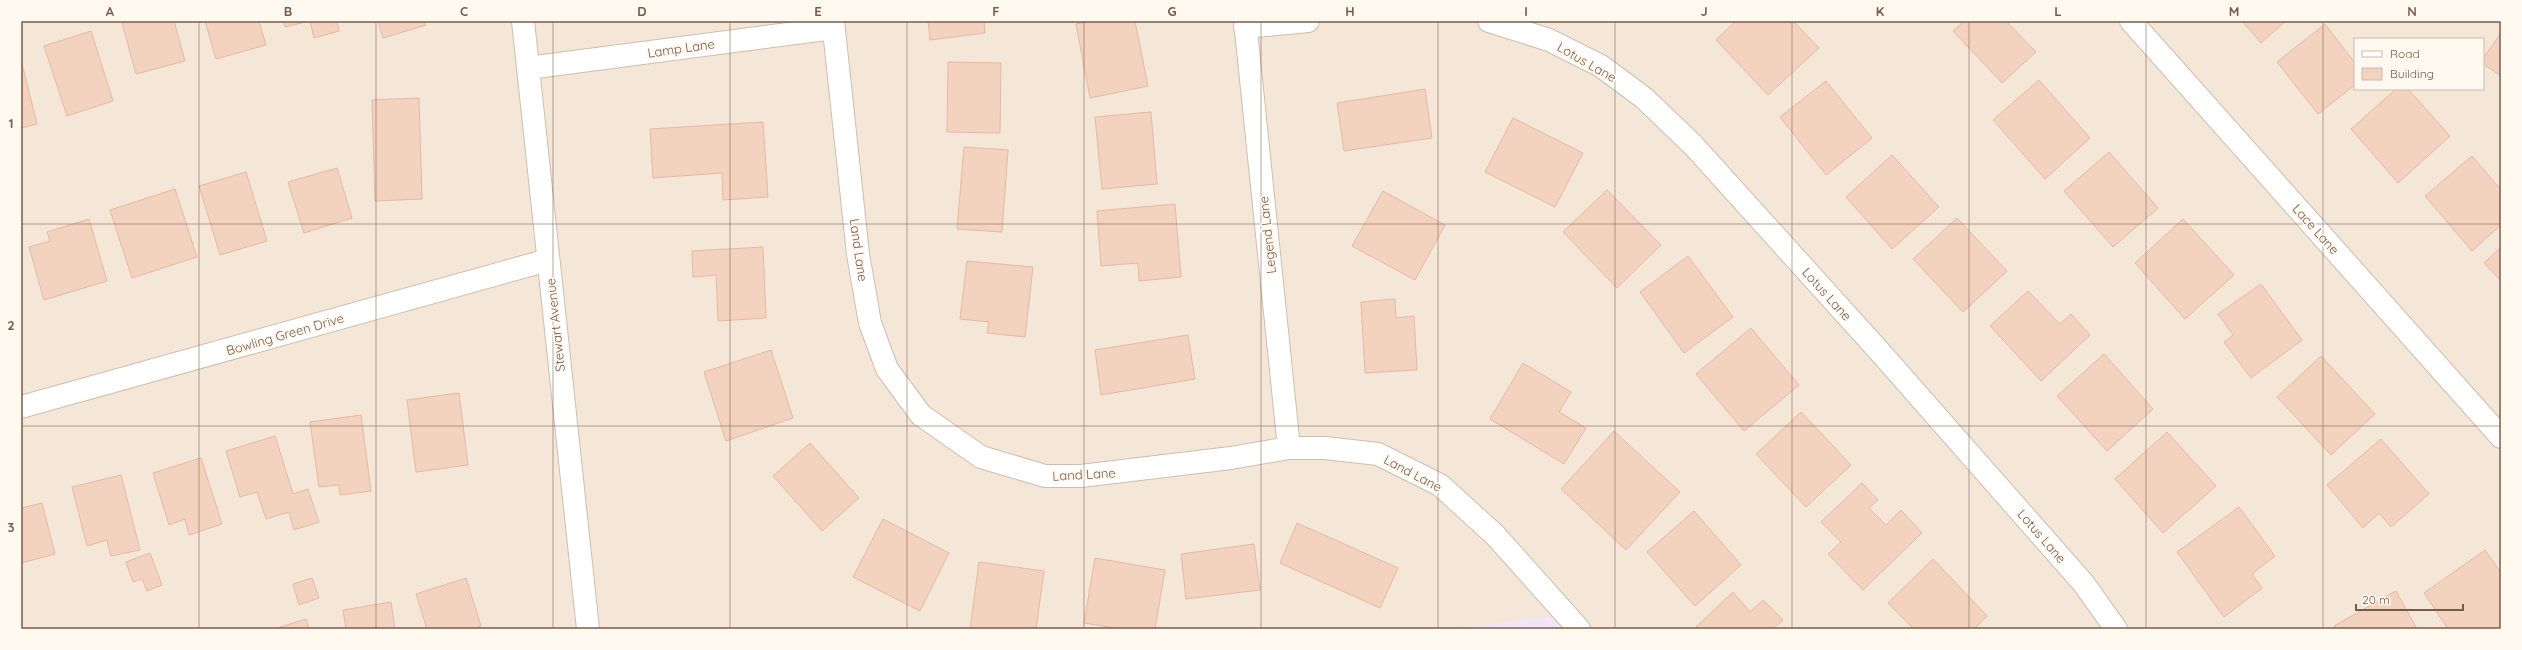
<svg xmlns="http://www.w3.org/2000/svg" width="2522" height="650" font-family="Quicksand,sans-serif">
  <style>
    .residential { fill: #f5e7d7; fill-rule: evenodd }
    .education { fill: #f2e5fa }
    .building { fill: #f3d3c0; stroke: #e6b9a0 }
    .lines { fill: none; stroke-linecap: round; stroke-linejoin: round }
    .minor-casing { stroke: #d0bdad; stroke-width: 24 }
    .tertiary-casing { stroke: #d0bdad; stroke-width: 24 }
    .minor { stroke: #fff; stroke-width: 22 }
    .tertiary { stroke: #fff; stroke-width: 22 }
    .grid { fill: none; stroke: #795b4b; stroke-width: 1; stroke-opacity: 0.55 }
    .labels { text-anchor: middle; stroke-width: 3.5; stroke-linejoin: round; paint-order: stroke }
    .street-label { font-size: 13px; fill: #795b4b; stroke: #fff9f0 }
    .neatline { fill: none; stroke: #795b4b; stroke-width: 1.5 }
    .grid-label { font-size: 13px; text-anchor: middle; font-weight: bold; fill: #795b4b }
  </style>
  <rect width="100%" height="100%" fill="#fdf5e9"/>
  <path class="residential" d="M21,21h2480v608h-2480zM2355,39h128v50h-128z"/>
  <path class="education" d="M1559,616l10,13h-121z"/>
  <path class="building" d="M131,21h43l11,40 -49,13 -14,-51z
    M205,21h54l7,24 -50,14z
    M283,21h26l-24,6z
    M310,21h27l2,10 -25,7z
    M378,21h46l2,4 -43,13z
    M928,21h56l1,12 -55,7z
    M1092,21h43l13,65 -58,12 -14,-74z
    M1736,21h57l26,27 -51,47 -52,-55z
    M1964,21h42l30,31 -34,31 -49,-52z
    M2242,21h44l-25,22z
    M2325,24l30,39v22l-37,29 -41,-52z
    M91,31l22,70 -46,15 -23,-70z
    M2501,33v43l-18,-12v-6z
    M21,60l16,64 -16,4z
    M948,62l53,1 -1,70 -53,-1z
    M2039,80l51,58 -45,41 -52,-59z
    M1826,81l46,57 -46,37 -46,-58z
    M1425,89l7,49 -88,13 -7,-48z
    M2396,89h12l42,47 -52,47 -47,-54z
    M419,98l3,101 -47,2 -3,-101z
    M1151,112l6,72 -55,5 -7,-72z
    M1513,118l70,35 -28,54 -70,-35z
    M763,122l5,75 -45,3 -1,-27 -69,5 -3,-49z
    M964,147l44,3 -6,82 -45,-3z
    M2109,152l49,56 -45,39 -49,-56z
    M1892,155l47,52 -47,42 -46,-52z
    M2472,156l29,34v35l-29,26 -47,-55z
    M337,168l15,50 -48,15 -16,-51z
    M246,172l21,69 -47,14 -21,-69z
    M175,189l22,68 -65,21 -22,-68z
    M1607,190l54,55 -44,43 -54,-56z
    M1383,191l62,34 -30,55 -63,-34z
    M1175,204l6,73 -42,4 -1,-18 -37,3 -4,-55z
    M1957,218l50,53 -44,41 -50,-53z
    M89,219l18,62 -63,19 -15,-53 21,-6 -3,-9z
    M2183,219l51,56 -49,44 -50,-56z
    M763,247l3,71 -48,3 -2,-46 -23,2 -1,-26z
    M2501,247v34l-17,-18z
    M1688,256l45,61 -49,36 -44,-61z
    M967,261l66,6 -8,70 -38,-4 2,-11 -29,-3z
    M2261,284l41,56 -51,38 -27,-36 9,-7 -15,-21z
    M2028,291l32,33 11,-10 19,21 -49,46 -51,-55z
    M1395,299l1,19 18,-2 3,54 -52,3 -4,-71z
    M1751,328l48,57 -55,46 -48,-57z
    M1188,335l7,44 -94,16 -6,-45z
    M771,350l22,68 -67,23 -22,-69z
    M2104,354l49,55 -46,42 -50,-55z
    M2321,356l54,58 -44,41 -54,-58z
    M1523,363l48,29 -12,20 27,16 -22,36 -74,-45z
    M459,393l9,72 -52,7 -9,-72z
    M1801,412l50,53 -45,42 -50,-53z
    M361,415l10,76 -31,4 -1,-10 -20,2 -9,-65z
    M1614,431l66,61 -54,58 -65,-61z
    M2167,432l49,54 -53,47 -48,-54z
    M275,436l18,58 15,-5 11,33 -25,8 -5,-18 -23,7 -9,-27 -17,5 -14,-46z
    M2381,439l48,55 -38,33 -12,-14 -16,15 -36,-43z
    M810,443l49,55 -37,33 -49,-55z
    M201,458l21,66 -33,11 -4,-16 -16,6 -16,-52z
    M121,475l19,75 -29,6 -4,-16 -20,6 -15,-59z
    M1862,483l16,17 -9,8 17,17 15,-15 21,23 -59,57 -35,-36 13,-12 -20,-20z
    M42,503l13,51 -34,9v-55z
    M2239,507l36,49 -23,18 10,14 -38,29 -47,-65z
    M1694,511l47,54 -46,41 -48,-54z
    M883,519l66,34 -29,58 -67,-34z
    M1297,523l101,45 -18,40 -100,-45z
    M1254,544l6,46 -74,9 -5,-45z
    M2485,550l16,23v54l-3,2h-50l-24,-36z
    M150,553l12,32 -15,6 -5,-12 -9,3 -7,-20z
    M1095,558l70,12 -10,59h-34l-37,-6z
    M1933,559l54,57 -13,13h-60l-26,-26z
    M979,562l65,9 -8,58h-66z
    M312,578l7,20 -20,7 -6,-21z
    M466,578l15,48 -9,3h-45l-11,-35z
    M2396,591l21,38h-82l-1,-3z
    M1733,592l17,20 13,-12 20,20 -10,9h-75l-2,-2z
    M391,602l4,27h-49l-3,-19z
    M306,619l3,10h-35z"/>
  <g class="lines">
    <defs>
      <path id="minor" d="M833,21l25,233 12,69 17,46 34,46 60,42 64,19h36l150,-18 58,-10h36l53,6 62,31 55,50 84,94
        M1245,21l44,427
        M1489,21l60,19 52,26 43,32 49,47 187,207 204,232 32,45
        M2131,21l370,416
        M1245,27l63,-6
        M528,68l306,-40
        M21,407l527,-147"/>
      <path id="tertiary" d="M523,21l65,608"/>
    </defs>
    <use href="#minor" class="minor-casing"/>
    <use href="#tertiary" class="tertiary-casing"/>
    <use href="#minor" class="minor"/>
    <use href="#tertiary" class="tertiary"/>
  </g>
  <path class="grid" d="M199,21v608M376,21v608M553,21v608M730,21v608M907,21v608M1084,21v608M1261,21v608M1438,21v608M1615,21v608M1792,21v608M1969,21v608M2146,21v608M2323,21v608M21,224h2480M21,426h2480"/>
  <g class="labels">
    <g class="street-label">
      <text transform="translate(681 48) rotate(-8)" y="5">Lamp Lane</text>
      <text transform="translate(1587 62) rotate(30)" y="5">Lotus Lane</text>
      <text transform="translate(2316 229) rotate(48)" y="5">Lace Lane</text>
      <text transform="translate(1267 235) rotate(-96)" y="5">Legend Lane</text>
      <text transform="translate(859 250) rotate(82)" y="5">Land Lane</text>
      <text transform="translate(1827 294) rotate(48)" y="5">Lotus Lane</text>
      <text transform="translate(555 325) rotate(-96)" y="5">Stewart Avenue</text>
      <text transform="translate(285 334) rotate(-16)" y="5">Bowling Green Drive</text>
      <text transform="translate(1413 473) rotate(28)" y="5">Land Lane</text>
      <text transform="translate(1084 474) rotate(-3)" y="5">Land Lane</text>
      <text transform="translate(2042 536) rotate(49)" y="5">Lotus Lane</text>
    </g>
  </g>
  <rect width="2522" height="650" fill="none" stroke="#fff9f0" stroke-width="44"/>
  <rect x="2354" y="38" width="130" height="52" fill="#fff9f0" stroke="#c9baae"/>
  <rect x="2362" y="51" width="20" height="6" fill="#ffffff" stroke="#c9baae"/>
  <text x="2390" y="58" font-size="12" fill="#795b4b">Road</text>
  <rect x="2362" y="68" width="20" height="12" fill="#f3d3c0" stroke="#c9baae"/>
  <text x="2390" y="78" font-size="12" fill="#795b4b">Building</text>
  <path d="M2356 604v6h107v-6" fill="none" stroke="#795b4b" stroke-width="2"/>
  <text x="2362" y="604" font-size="12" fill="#795b4b" stroke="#fff9f0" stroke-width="3" paint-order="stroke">20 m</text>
  <rect x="22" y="22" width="2478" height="606" class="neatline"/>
  <g class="grid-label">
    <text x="110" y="16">A</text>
    <text x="288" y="16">B</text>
    <text x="464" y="16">C</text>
    <text x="642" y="16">D</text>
    <text x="818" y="16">E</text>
    <text x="996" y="16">F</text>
    <text x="1172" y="16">G</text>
    <text x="1350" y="16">H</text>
    <text x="1526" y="16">I</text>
    <text x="1704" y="16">J</text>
    <text x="1880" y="16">K</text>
    <text x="2058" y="16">L</text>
    <text x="2234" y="16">M</text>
    <text x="2412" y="16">N</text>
    <text x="11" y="128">1</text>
    <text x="11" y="330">2</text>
    <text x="11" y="532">3</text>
  </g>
</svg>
